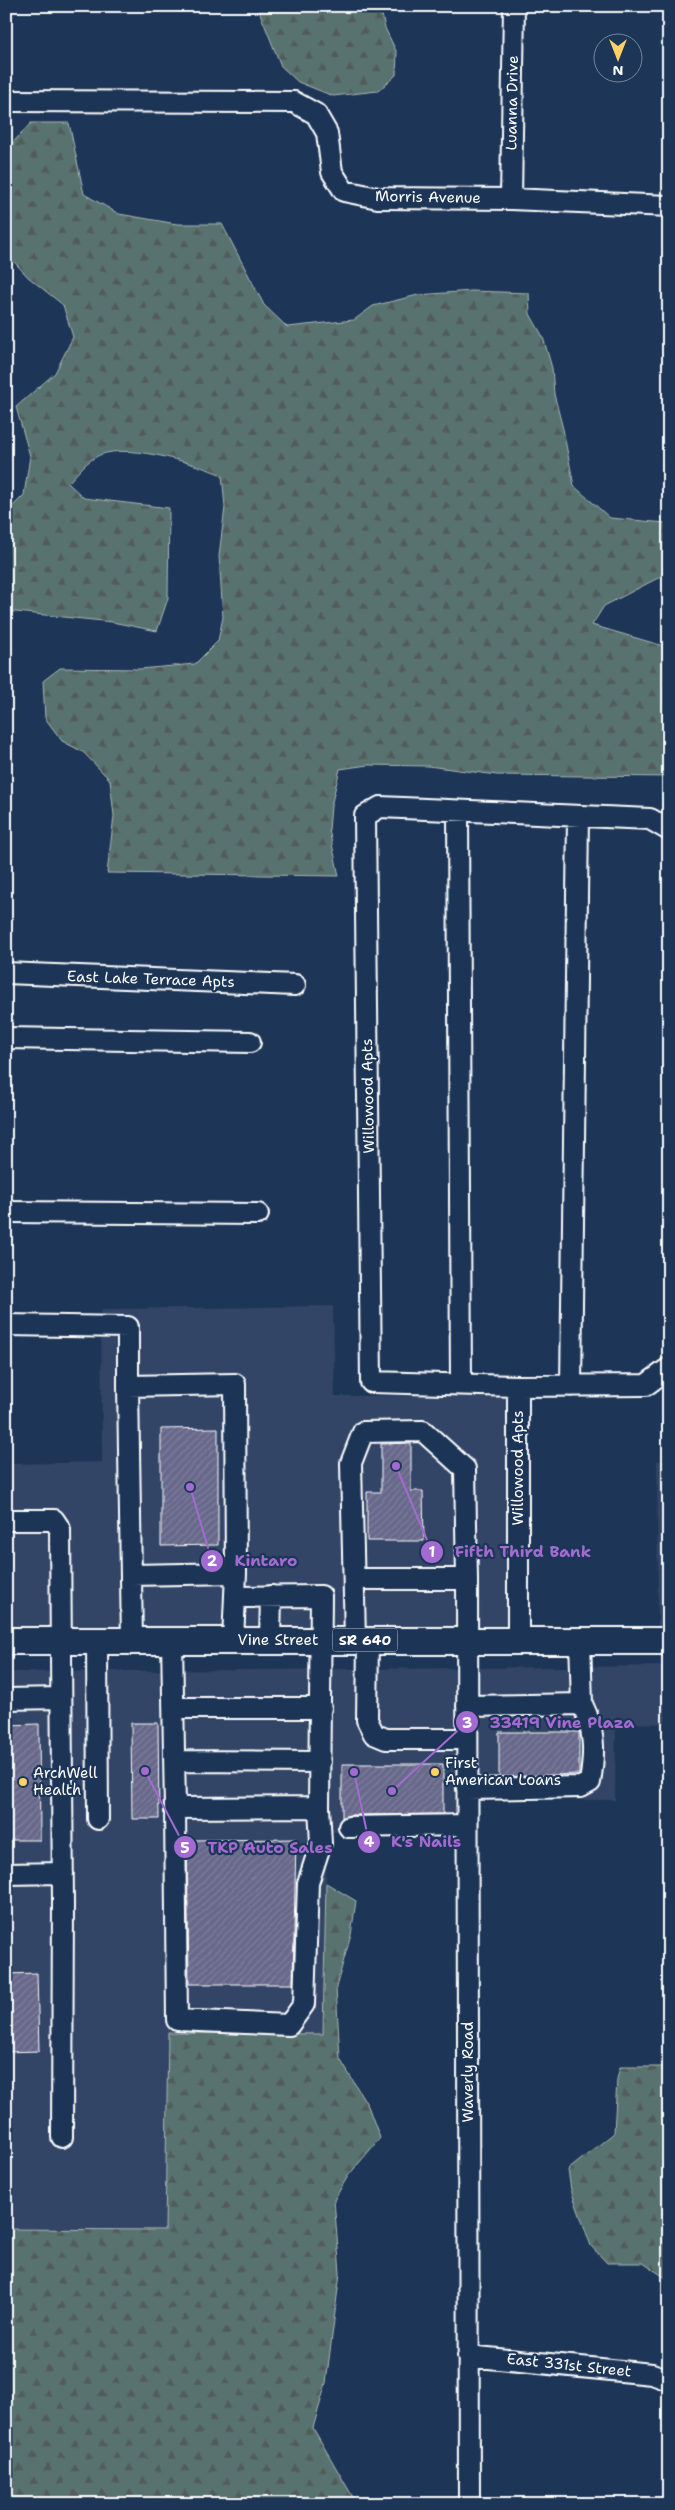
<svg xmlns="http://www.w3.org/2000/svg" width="675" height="2510" font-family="'Shantell Sans',sans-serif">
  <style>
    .built { fill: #346 }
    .forest { fill: url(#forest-firs); stroke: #acb8b7 }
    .building { fill: url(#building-hatch); stroke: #fff }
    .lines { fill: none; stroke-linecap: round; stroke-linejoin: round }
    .minor-casing { stroke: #fff; stroke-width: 24 }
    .major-casing { stroke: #fff; stroke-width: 30 }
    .minor { stroke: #1d3557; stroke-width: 20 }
    .major { stroke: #1d3557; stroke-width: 26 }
    .poi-dot { fill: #ffd166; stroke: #1d3557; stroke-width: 2 }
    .labels { text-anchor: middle; stroke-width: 4.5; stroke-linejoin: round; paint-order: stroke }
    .shield { fill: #1d3557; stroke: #bbc2cd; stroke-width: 1 }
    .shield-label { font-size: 14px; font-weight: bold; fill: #fff }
    .street-label { font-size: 15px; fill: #fff; stroke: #1d3557 }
    .poi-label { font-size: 15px; fill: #fff; stroke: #1d3557; text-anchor: start }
    .leader { fill: none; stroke: #a36bd2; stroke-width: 2 }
    .callout-dot { fill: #a36bd2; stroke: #1d3557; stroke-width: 2 }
    .mark-label { font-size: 15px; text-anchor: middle; font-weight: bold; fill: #fff }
    .callout-label { font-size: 16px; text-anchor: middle; font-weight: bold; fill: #a36bd2; stroke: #1d3557; stroke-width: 4.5; stroke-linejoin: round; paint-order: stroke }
  </style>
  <defs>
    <pattern id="forest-firs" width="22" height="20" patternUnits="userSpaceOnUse" patternTransform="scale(1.25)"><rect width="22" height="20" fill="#58726f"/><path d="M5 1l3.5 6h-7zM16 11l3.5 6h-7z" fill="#515b5a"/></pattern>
    <pattern id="building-hatch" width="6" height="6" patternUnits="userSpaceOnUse" patternTransform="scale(1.25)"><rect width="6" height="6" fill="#67678a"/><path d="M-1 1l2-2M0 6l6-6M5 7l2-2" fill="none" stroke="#7e7e9c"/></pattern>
  </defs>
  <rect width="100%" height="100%" fill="#1d3557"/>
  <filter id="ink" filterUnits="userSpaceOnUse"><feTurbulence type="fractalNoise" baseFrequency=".02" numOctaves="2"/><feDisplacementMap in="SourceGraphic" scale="10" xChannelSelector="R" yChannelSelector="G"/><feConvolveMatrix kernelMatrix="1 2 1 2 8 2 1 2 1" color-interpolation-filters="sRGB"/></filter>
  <g filter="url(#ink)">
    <path class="built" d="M333,1306l2,90 176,-1 1,239 -506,2v-172l96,-2 -1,-153z
      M657,1461h12v175h-11z
      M669,1666v58l-53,-1 -1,77 -159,-1v33h-129l-4,202 -155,-1 -3,197 -159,-1v-557z"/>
    <path class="forest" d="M257,6h123l5,22 12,25 -1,22 -18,16 -45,5 -35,-14 -17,-16z
      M31,123h38l15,71 35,20 58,10h45l42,81 23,22 67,-7 19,-14 45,-11 54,-4 57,2 1,21 13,23 9,31 2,26 9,35 11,57 36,32 56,5 3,6v33l-9,15 -56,29 -12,19 68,20h9v132l-172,-2 -69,-9 -60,-1 -28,4 -9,37 -2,24 10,46 -232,-3 7,-57 -4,-36 -27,-28 -21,-11 -17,-23 -2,-37 17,-13 80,1 55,-5 23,-23 5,-24 -4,-61 6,-49 -3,-32c-28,-12 -102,-35 -128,-17 -10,6 -18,17 -26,25l16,15 85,10 -1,90 -11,33 -45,-9 -106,-11v-98l18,-18 6,-39 -14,-49 39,-34 18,-36 -10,-32 -35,-28 -22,-24v-103z
      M326,1883l30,18 -5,34 -15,52 4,72 28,47 12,32 -32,38 -14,24 6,73 -14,110 -13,45 41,71v5h-348v-275l159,1 3,-197 155,1z
      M620,2067h49v213l-26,-17h-36l-16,-17 -20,-56 -3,-20 46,-37 3,-54z"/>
    <path class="building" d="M218,1428v117l-57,1v-117z
      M411,1443v48h12l1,50h-57v-49h14v-48z
      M131,1723h27l1,96h-27z
      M39,1724l1,116h-34v-115z
      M499,1732h80v42l-80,3z
      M342,1764h101v50l-94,1 -7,3z
      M296,1839l-3,145h-104l-2,-144z
      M37,1973l2,78 -33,1v-78z"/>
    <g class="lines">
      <defs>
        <path id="minor" d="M6,101l288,1 22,12 11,19 5,39 12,19 34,7 133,1 158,7
          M511,199l3,-193
          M458,811l3,573
          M669,830l-19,-11 -270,-12 -15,9 6,566 147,4 128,-1 23,-17
          M6,973l289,12
          M6,1038l244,4
          M6,1212l252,2
          M6,1325l122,2v59
          M571,1386l7,-570
          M6,1520h48l6,9 3,373 -1,235
          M131,1575l105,-2
          M354,1579h113
          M172,1640l3,168 144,-1 2,-211 -86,1
          M270,1640l1,-44
          M355,1640l-4,-177 12,-31 60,-1 42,38 2,110 2,925
          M368,1640l-1,80 7,14 12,5h81
          M518,1640v-254
          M97,1641l1,178
          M132,1641l-4,-255 107,-2 1,189 -3,67
          M6,1699l55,-1
          M467,1706l115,-2 -2,-64
          M174,1708h147
          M176,1761l144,1
          M467,1789l114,-2 9,-5c5,-29 5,-52 -8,-78
          M175,1808l2,212 112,5 15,-21 4,-121 13,-40 -2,-36
          M349,1827l118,-2
          M6,1874l57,-1
          M468,2356l184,18 17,6"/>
        <path id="major" d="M6,1641h663"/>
      </defs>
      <use href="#minor" class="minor-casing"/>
      <use href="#major" class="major-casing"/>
      <use href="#minor" class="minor"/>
      <use href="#major" class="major"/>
    </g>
  </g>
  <g class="poi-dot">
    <circle cx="435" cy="1772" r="5"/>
    <circle cx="23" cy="1782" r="5"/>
  </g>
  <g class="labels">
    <rect class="shield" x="332.5" y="1628.5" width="65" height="23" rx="4"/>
    <g class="shield-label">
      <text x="365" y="1645">SR 640</text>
    </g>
    <g class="street-label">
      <text transform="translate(512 103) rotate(-89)" y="5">Luanna Drive</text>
      <text transform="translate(428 197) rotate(1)" y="5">Morris Avenue</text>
      <text transform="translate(151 979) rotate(2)" y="5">East Lake Terrace Apts</text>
      <text transform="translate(368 1096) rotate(-91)" y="5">Willowood Apts</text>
      <text transform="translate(518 1468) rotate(-90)" y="5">Willowood Apts</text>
      <text x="278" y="1645">Vine Street</text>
      <text transform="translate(468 2072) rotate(-90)" y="5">Waverly Road</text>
      <text transform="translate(569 2365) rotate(6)" y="5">East 331st Street</text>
    </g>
    <g class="poi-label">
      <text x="445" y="1768">First<tspan x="445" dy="17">American Loans</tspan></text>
      <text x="33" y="1778">ArchWell<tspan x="33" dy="17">Health</tspan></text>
    </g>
  </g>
  <path class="leader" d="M396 1466L432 1552M190 1487L212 1561M392 1791L467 1722M354 1772L369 1842M145 1771L185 1847"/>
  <g class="callout-dot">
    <circle cx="396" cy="1466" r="5"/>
    <circle cx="190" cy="1487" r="5"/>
    <circle cx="392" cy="1791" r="5"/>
    <circle cx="354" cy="1772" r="5"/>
    <circle cx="145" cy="1771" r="5"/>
    <circle cx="432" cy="1552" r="12"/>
    <circle cx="212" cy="1561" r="12"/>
    <circle cx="467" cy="1722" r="12"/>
    <circle cx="369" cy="1842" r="12"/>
    <circle cx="185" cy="1847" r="12"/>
  </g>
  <g class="mark-label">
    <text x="432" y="1557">1</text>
    <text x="212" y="1566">2</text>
    <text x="467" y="1728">3</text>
    <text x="369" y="1847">4</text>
    <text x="185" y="1853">5</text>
  </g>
  <g class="callout-label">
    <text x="523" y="1557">Fifth Third Bank</text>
    <text x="266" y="1566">Kintaro</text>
    <text x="562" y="1728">33419 Vine Plaza</text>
    <text x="426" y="1847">K's Nails</text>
    <text x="270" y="1853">TKP Auto Sales</text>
  </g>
  <rect width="675" height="2510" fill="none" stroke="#1d3557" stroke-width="25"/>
  <rect x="12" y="12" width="650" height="2485" fill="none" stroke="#fff" stroke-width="2" filter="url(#ink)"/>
  <g transform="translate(618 58) rotate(180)"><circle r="24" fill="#1d3557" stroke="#77869a"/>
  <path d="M0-4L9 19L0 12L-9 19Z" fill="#ffd166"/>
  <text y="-8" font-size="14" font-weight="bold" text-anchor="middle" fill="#ffffff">N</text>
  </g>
</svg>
